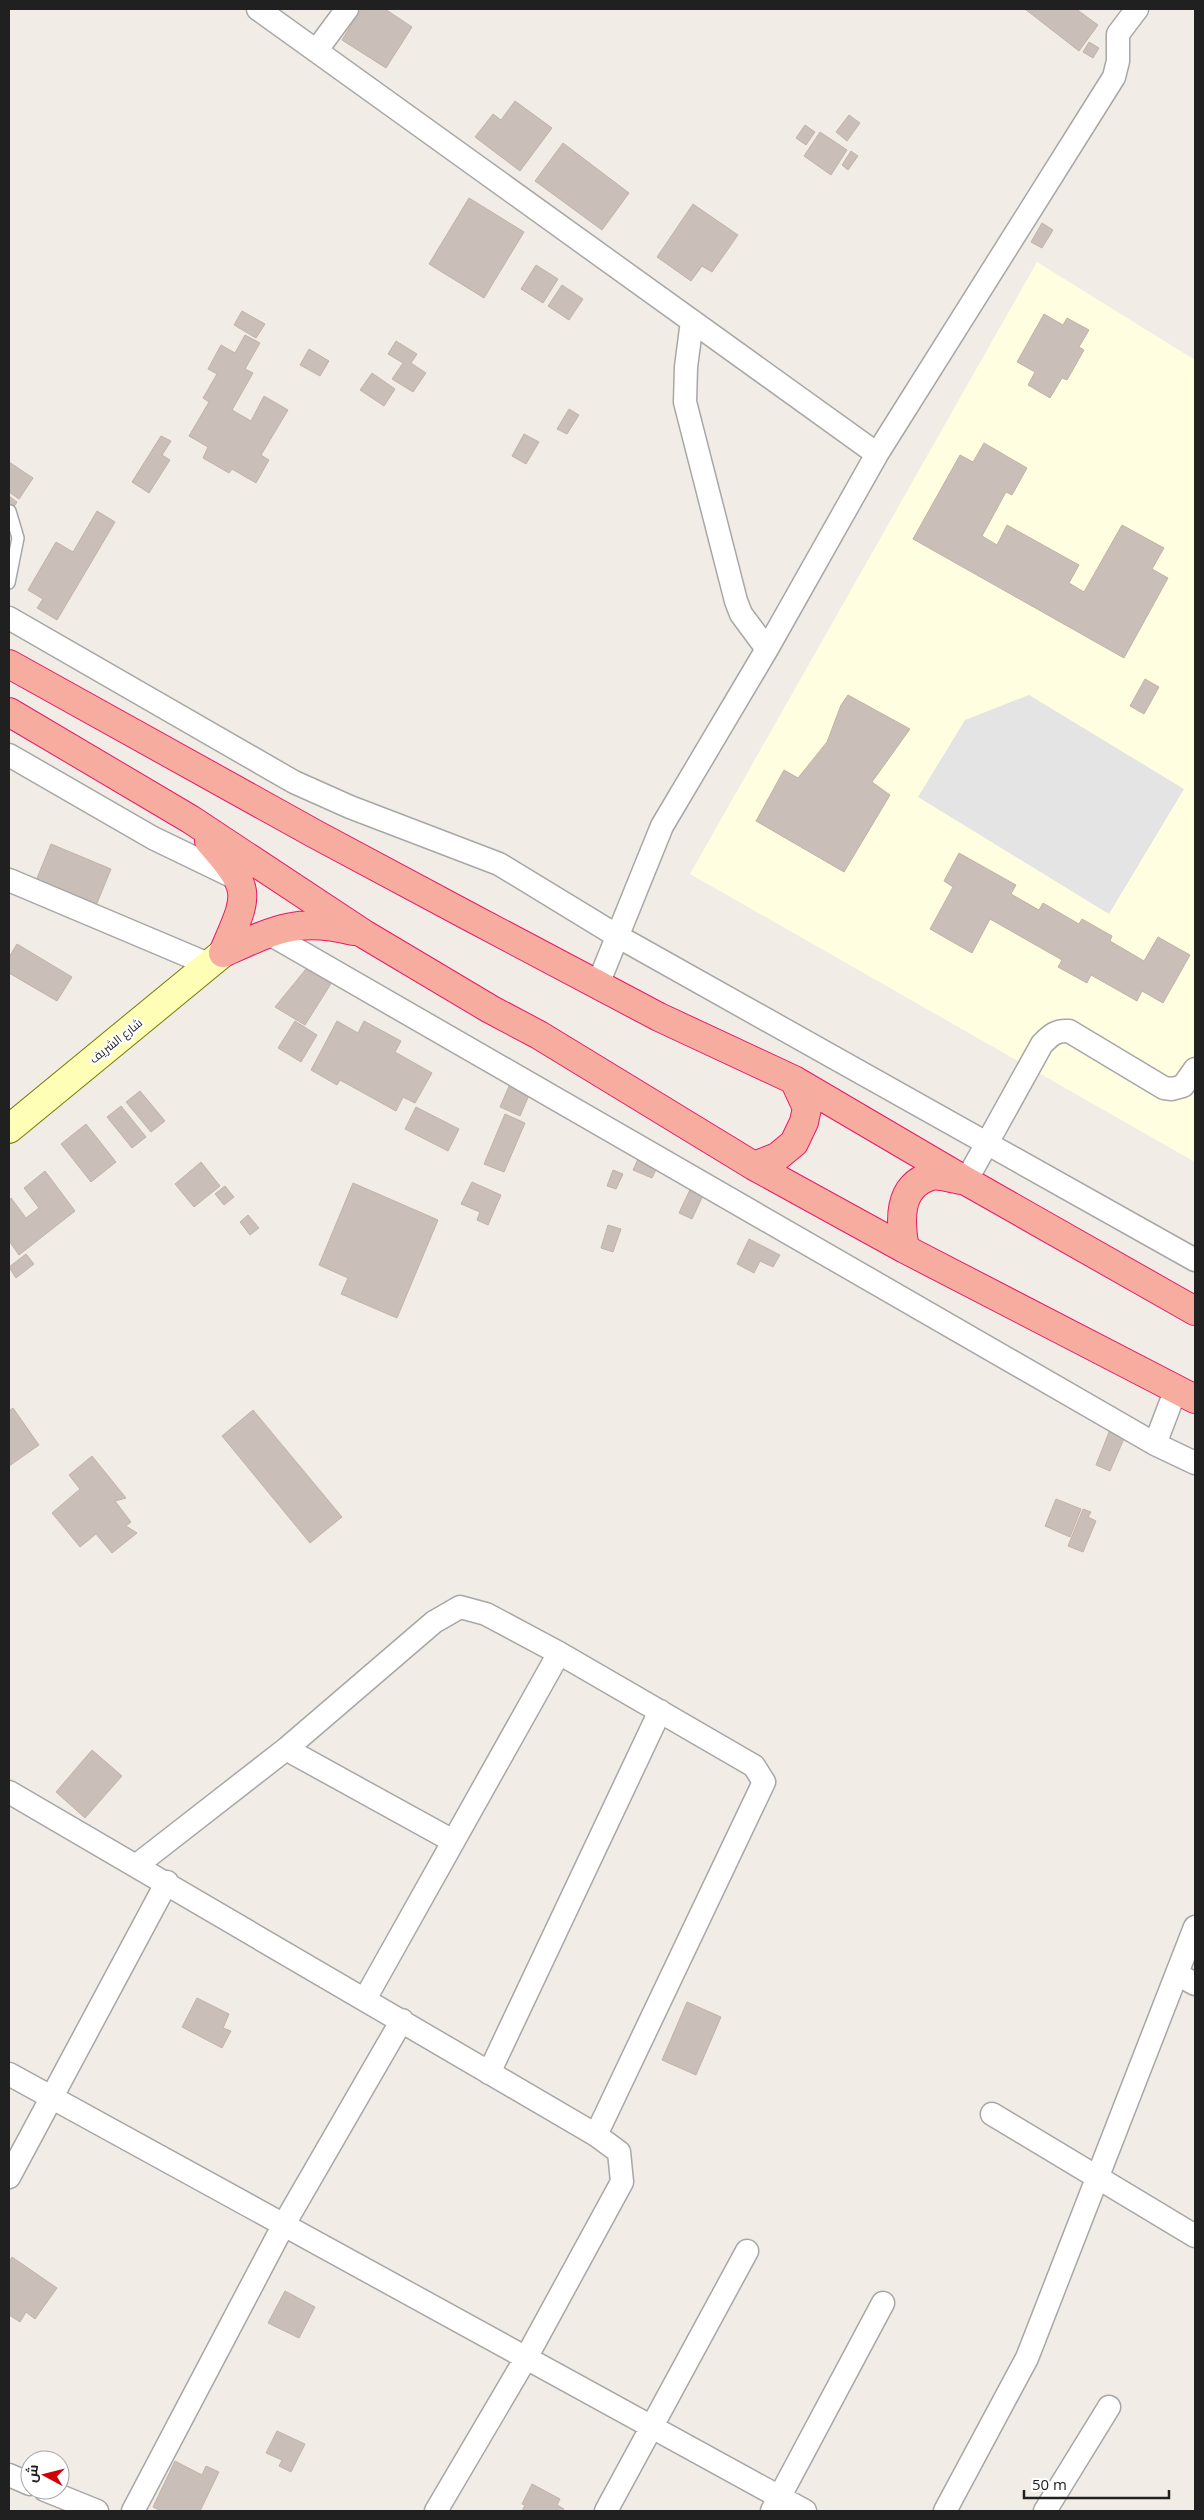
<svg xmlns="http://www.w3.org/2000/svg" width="1204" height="2520" font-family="'Open Sans',Cairo,sans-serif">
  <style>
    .education { fill: #fffee0 }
    .parking { fill: #e4e4e4 }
    .building { fill: #c9beb8; stroke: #c4b2a6 }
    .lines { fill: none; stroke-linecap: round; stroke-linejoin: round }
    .service-casing { stroke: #a7a7a7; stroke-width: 14 }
    .minor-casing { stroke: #a7a7a7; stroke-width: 25 }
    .secondary-casing { stroke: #767d00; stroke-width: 30 }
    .trunk-casing { stroke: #e8196a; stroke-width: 30 }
    .service { stroke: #fff; stroke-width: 11 }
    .minor { stroke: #fff; stroke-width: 22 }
    .secondary { stroke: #fefeb6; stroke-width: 28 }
    .trunk { stroke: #f6ac9e; stroke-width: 28 }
    .labels { text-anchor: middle; stroke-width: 4.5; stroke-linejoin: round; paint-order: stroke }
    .street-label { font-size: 12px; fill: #202020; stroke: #fff }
  </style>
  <rect width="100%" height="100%" fill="#f1ece5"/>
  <path class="education" d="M1037,262l158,98v802l-505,-288z"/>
  <path class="parking" d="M1029,695l155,94 -75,125 -191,-117 47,-77z"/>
  <path class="building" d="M361,9h24l27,18 -26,41 -44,-28z
    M1025,9h51l22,16 -19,26z
    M1089,42l10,6 -6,10 -10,-6z
    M515,101l37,27 -32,43 -45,-34 18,-23 8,6z
    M849,115l11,8 -13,18 -11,-9z
    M805,125l10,7 -9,13 -10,-7z
    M820,132l27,18 -16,25 -27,-19z
    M563,143l66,50 -27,37 -67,-49z
    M851,151l7,5 -10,14 -6,-5z
    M469,198l55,34 -40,66 -55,-34z
    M693,204l45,31 -26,37 -10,-6 -11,15 -34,-24z
    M1042,223l11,7 -11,18 -11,-6z
    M536,265l22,14 -15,24 -22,-14z
    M562,285l21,14 -14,21 -21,-14z
    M242,311l23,13 -9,14 -22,-13z
    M1044,314l19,11 4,-7 22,12 -10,17 5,3 -17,30 -5,-2 -12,20 -22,-13 7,-13 -18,-10z
    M245,335l15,8 -15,26 8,4 -21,37 19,11 13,-25 24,14 -27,45 8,5 -13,23 -24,-14 -3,4 -26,-15 5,-11 -19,-11 20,-34 -6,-4 14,-24 -9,-5 13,-24 14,8z
    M396,341l21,13 -6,9 15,10 -13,19 -21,-13 11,-16 -15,-9z
    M309,349l20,12 -9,15 -20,-11z
    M372,373l23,16 -11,17 -24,-16z
    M569,409l10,6 -12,19 -10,-5z
    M524,434l15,8 -13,22 -14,-8z
    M161,436l10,5 -9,14 8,5 -21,33 -17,-11z
    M984,443l43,25 -15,27 -6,-3 -24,44 15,9 10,-20 72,40 -10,18 15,9 38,-67 42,23 -12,21 16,9 -44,80 -211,-119 47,-84 13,7z
    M9,462l24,16 -14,21 -10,-7z
    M9,496l8,6 -8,12z
    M97,511l18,11 -58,98 -20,-12 6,-9 -15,-9 28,-48 17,10z
    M1145,679l14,8 -15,27 -14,-8z
    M848,695l62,34 -38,53 18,13 -46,77 -88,-51 28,-51 14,8 29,-36 14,-37z
    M51,844l60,25 -16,39 -60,-25z
    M959,853l57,32 -5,9 28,16 4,-7 36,21 3,-5 30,17 -2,5 34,20 14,-24 32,18 -27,48 -21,-12 -5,10 -46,-26 -4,8 -29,-16 4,-7 -72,-41 -18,34 -42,-24 23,-42 -9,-6z
    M17,944l55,33 -15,24 -48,-28v-16z
    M306,969l26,13 -27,43 -30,-18z
    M295,1021l22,14 -16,27 -23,-14z
    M337,1021l21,12 6,-12 37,20 -6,11 37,21 -17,30 -12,-6 -7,14 -56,-31 -3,5 -26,-15z
    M513,1077l20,9 -13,30 -20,-9z
    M140,1091l25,30 -14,11 -25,-30z
    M121,1106l25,31 -14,11 -25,-31z
    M416,1107l43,22 -11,22 -43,-22z
    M505,1114l20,9 -21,49 -20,-8z
    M86,1124l30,38 -25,20 -30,-38z
    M642,1150l19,9 -9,19 -19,-8z
    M201,1162l19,24 -26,21 -19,-23z
    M613,1170l10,4 -7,15 -9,-3z
    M45,1171l30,40 -56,44 -10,-14v-41l2,-2 15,20 13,-10 -15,-20z
    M694,1181l13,6 -15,32 -13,-6z
    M472,1182l29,13 -13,30 -11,-5 3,-8 -19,-8z
    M353,1183l85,37 -41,98 -56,-24 7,-16 -29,-13z
    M225,1186l9,11 -10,8 -9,-11z
    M248,1215l11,13 -9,7 -10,-13z
    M608,1225l13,4 -8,23 -12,-4z
    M749,1239l31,16 -7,12 -13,-6 -6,12 -17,-9z
    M26,1254l8,10 -18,14 -7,-11z
    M13,1408l26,37 -30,21v-55z
    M253,1410l89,107 -32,26 -88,-107z
    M1111,1427l15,7 -16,37 -14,-6z
    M92,1456l34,42 -11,3 16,21 -5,4 11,7 -25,20 -16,-19 -16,13 -28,-34 28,-24 -11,-14z
    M1056,1499l25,10 -11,28 -25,-11z
    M1083,1509l8,3 -3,5 8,4 -13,31 -15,-6z
    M92,1750l30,26 -37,42 -29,-26z
    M197,1998l32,16 -6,14 8,3 -9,17 -40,-21z
    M687,2002l34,15 -25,58 -34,-15z
    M12,2257l45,31 -22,31 -9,-7 -6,10 -11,-7v-53z
    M285,2291l30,16 -16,31 -31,-15z
    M277,2431l28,13 -14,28 -12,-6 3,-6 -16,-7z
    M175,2461l27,14 4,-9 13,6 -19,39h-39l-8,-4z
    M532,2484l28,15 -3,6 7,4 -1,2h-41l3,-6 -3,-1z"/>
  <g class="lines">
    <defs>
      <path id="service" d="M9,583l9,-45 -8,-27"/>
      <path id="minor" d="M258,9l619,445
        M316,51l31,-42
        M692,321l-6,46 -1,35 51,199 5,13 26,35
        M9,618l285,164 56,25 149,57 120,73 576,323
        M9,755l144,83 87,42
        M9,880l199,84
        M268,933l887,511 40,19
        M598,984l64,-158 105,-177 110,-195 237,-377 4,-16v-27l19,-25
        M966,1181l76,-137c9,-9 14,-14 27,-13l95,57 8,1 11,-3 12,-17
        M1155,1444l21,-55
        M286,1749l167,92
        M9,1792l587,343 23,17 3,30 -96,176 -90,153
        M137,1865l149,-116 148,-127 26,-15 26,7 73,39 195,113 10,16 -168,353
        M1177,1974l18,10
        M365,1999l194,-346
        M489,2073l171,-362
        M9,2074l796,437
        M992,2114l203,122
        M9,2177l158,-295
        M9,2475l21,9
        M45,2490l52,21
        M133,2511l150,-285 119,-206
        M606,2511l141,-260
        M772,2511l111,-208
        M945,2511l82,-153 168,-431
        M1045,2511l64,-104"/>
      <path id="secondary" d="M9,1129l214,-176"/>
      <path id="trunk" d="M9,664l306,170 157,84 187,99 135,63 172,101 229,130
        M9,712l181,107 174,115 126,75 49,26 215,131 151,83 290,150
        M209,841c45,51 39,53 14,112
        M223,953c51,-23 74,-36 130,-22
        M754,1166l23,-9 17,-14 10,-21 3,-14 -13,-28
        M905,1249c-5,-27 -8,-63 26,-73 8,-2 22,3 31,4"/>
    </defs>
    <use href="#service" class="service-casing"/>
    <use href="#minor" class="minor-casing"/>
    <use href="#secondary" class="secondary-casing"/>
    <use href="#trunk" class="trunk-casing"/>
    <use href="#service" class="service"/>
    <use href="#minor" class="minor"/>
    <use href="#secondary" class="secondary"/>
    <use href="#trunk" class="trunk"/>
  </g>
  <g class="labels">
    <g class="street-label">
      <text transform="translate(116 1041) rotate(-39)" y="4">شارع الشريف</text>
    </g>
  </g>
  <rect width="1204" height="2520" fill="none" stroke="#202020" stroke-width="20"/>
  <g transform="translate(45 2475) rotate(277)"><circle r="24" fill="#ffffff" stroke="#a6a6a6"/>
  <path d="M0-4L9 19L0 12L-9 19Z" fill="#cf000a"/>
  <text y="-8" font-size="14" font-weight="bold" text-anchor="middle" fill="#202020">ش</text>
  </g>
  <path d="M1024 2490v8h145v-8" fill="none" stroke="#202020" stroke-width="2.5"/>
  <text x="1032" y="2490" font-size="15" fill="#202020" stroke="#ffffff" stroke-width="4" paint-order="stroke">50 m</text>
</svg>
